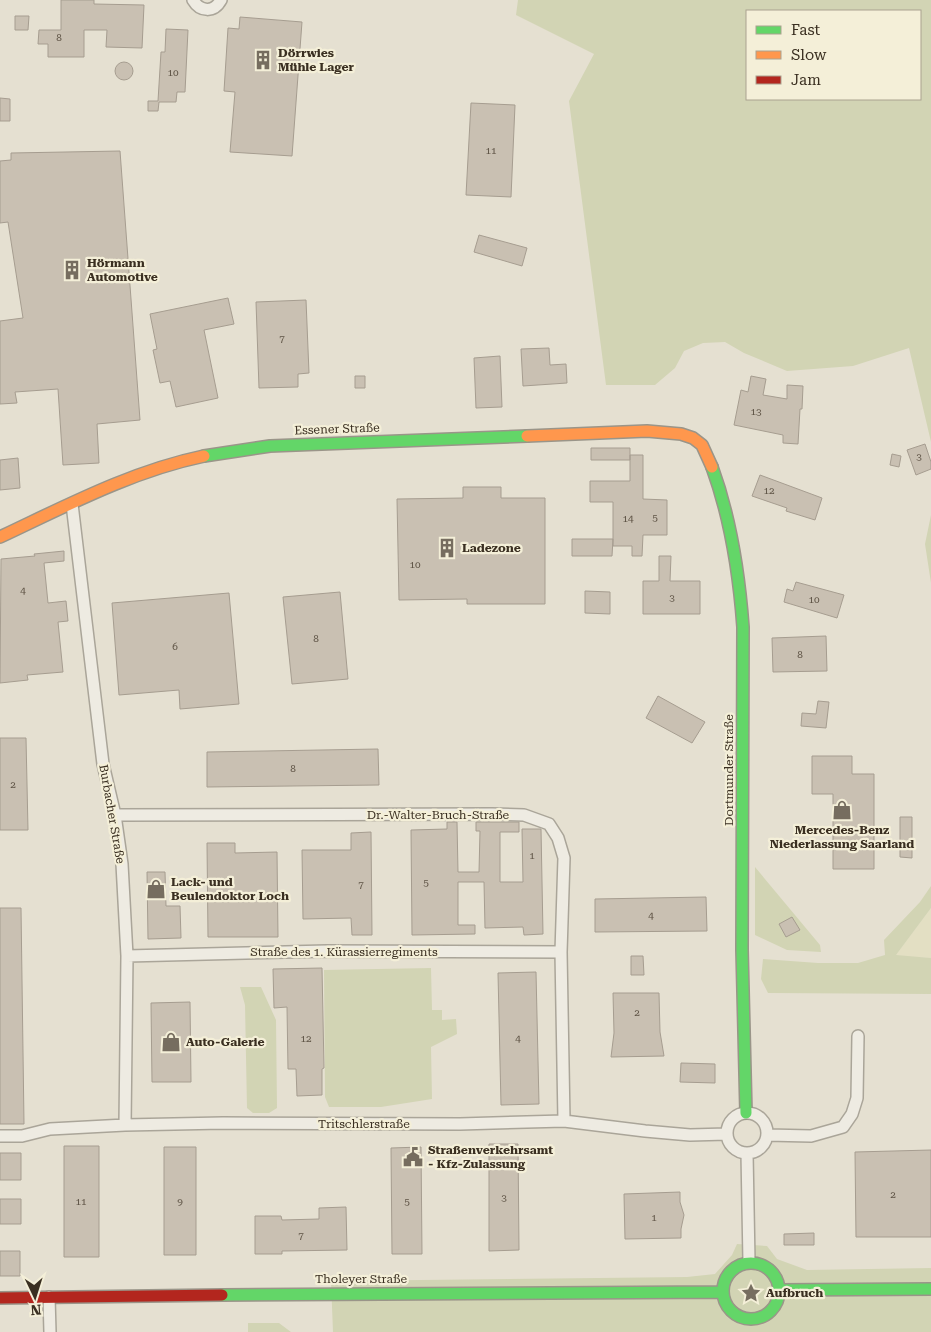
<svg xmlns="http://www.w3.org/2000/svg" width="931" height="1332" font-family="'Roboto Serif',serif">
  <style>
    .farmland { fill: #e3dfc3 }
    .green { fill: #d2d4b4; fill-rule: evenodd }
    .building { fill: #c9c0b2; stroke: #a69d90 }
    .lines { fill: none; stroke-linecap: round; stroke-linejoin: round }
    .street-casing { stroke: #aaa599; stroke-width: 14 }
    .fast-casing { stroke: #9a9589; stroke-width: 14 }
    .slow-casing { stroke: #9a9589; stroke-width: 14 }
    .jam-casing { stroke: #9a9589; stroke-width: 14 }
    .street { stroke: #eeebe2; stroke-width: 11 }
    .fast { stroke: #63d668; stroke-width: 11 }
    .slow { stroke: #ff974d; stroke-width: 11 }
    .jam { stroke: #b3261e; stroke-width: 11 }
    .labels { text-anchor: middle; stroke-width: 4.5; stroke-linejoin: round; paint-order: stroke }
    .number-label { font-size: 10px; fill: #5e5345 }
    .poi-label { font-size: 12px; font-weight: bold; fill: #3a2f21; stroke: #f4efd8; text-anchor: start }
    .street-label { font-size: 12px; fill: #3a2f21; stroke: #f4efd8 }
  </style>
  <rect width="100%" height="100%" fill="#e5e0d1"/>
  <path class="farmland" d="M931,908v50l-36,-2z"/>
  <path class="green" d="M518,0h413v442l-22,-94 -56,18 -66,5 -43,-18 -19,-11 -22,1 -19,8 -9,17 -20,17h-49l-37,-284 25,-47 -78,-39zM747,11h173v88h-173z
    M931,515v68l-6,-39z
    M755,867l65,78 1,7 -34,-2 -32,-15z
    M931,886v22l-35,47 35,3v36l-163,-1 -7,-14 2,-20 55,4h40l27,-8 -1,-15 36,-38z
    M431,968l1,42h10v10l14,-1 1,15 -26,13 1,52 -51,8h-52l-4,-10 -1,-127z
    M240,987h21l15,33 1,88 -8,5h-16l-6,-5 -2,-103z
    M737,1244l30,2 10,13 30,11 124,-2v64h-598l-2,-51 356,-4 28,-3 17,-19z
    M248,1323h31l12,9h-43z"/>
  <path class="building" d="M61,0h33v4l50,1 -2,43 -36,-1 1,-17h-23v27h-36v-13h-10l1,-14h22z
    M15,16h14l-1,14h-13z
    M240,17l62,5 -10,134 -62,-4 5,-60 -11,-1 4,-63 11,1z
    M166,29l22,1 -3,62h-8l-1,10h-17l-1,9h-10v-10h10l3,-49h4z
    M115 71a9 9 0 1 1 18 0a9 9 0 1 1-18 0Z
    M0,98l10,1v22h-10z
    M471,103l44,2 -4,92 -45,-2z
    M120,151l20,269 -43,4 2,39 -36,2 -5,-76 -43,3 2,11 -17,1v-83l23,-3 -15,-96 -8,1v-62l11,-1v-7z
    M479,235l48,13 -5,18 -48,-14z
    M228,298l6,26 -30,6 14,68 -42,9 -6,-26 -10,2 -7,-33 4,-1 -7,-35z
    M306,300l3,73 -11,1v13l-39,1 -3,-86z
    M549,348l1,17 16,-1 1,19 -44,3 -2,-37z
    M500,356l2,51 -26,1 -2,-50z
    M355,376h10v12h-10z
    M751,376l15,3 -3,16 24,4v-14l16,1 -1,23h-2l-2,35 -15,-1v-8l-49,-10 7,-35 7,2z
    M925,444l6,18v7l-15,6 -9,-25z
    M591,448h39v12h-39z
    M892,454l9,2 -2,11 -9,-2z
    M630,455h13v44l24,1v35h-24l-1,21h-10v-10h-19v-44h-23v-21h40z
    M18,458l2,30 -20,2v-30z
    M760,475l62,23 -7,22 -29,-9 1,-3 -35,-12z
    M463,487h38v11h44v106h-78v-5l-68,1 -2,-101 66,-1z
    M572,539h41l-1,17h-40z
    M64,551v10l-20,2 4,40 18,-2 2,20 -10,1 5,50 -36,3 1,5 -28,3 1,-124 34,-3 -1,-2z
    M659,556h12l-1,25h30v33h-57v-33h16z
    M796,582l48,13 -7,23 -53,-16 3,-13 6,2z
    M585,591l25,1v22l-25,-1z
    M340,592l8,87 -56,5 -9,-87z
    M229,593l10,111 -59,5 -1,-19 -60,5 -7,-92z
    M826,636l1,35 -54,1 -1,-34z
    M658,696l47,26 -13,21 -46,-25z
    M818,701l11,1 -3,26 -25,-2 1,-13 14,1z
    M0,738h26l2,92h-28z
    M378,749l1,36 -172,2v-35z
    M812,756h40v18h22v95h-41v-75h-21z
    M900,817h12v41l-12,-1z
    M447,822h10l1,50h21l1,-41h-4v-9h43v10h-19v50h23l-1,-53h19l2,105 -19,1 -1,-8 -38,1 -1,-46h-26v43h17v9l-63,1 -1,-105 36,-1z
    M371,832l1,103h-20l-1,-17 -48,1 -1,-69h49v-17z
    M207,843h28v10l42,-1 1,85h-70z
    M147,872h18l1,34h14l1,32 -33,1z
    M706,897l1,34 -112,1v-33z
    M0,908h21l3,216h-24z
    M792,917l8,13 -14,7 -7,-13z
    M631,956h12l1,19h-13z
    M322,968l2,100 -2,1v26l-25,1 -1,-27h-8l-1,-62 -13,1 -1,-39z
    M536,972l3,132 -38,1 -3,-132z
    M613,993h46l1,39 4,24 -53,1 3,-24z
    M190,1002l1,80h-39l-1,-79z
    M681,1063l34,1v19l-35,-1z
    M489,1144h29l1,106 -30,1z
    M64,1146h35v111h-35z
    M164,1147h32v108h-32z
    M421,1147l1,107h-30l-1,-106z
    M931,1150v87h-75l-1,-85z
    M0,1153h21v27h-21z
    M680,1192v10l4,13 -3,14v9l-56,1 -1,-45z
    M0,1199h21v25h-21z
    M346,1207l1,43 -65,1v3h-27v-38h26l1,4 37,-1v-11z
    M814,1233v12h-30v-11z
    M0,1251h20v25h-20z"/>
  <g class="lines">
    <defs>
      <path id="street" d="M193,0c7,12 21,13 28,0
        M72,504l31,260 12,51 7,49 5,92 -2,169
        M115,815l377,-1 32,1 25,9 9,14 6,20 -3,94 3,169
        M127,956l200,-5 234,1
        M727 1133a20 20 0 1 1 40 0a20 20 0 1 1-40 0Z
        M767,1135l44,1 32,-9 9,-13 5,-16 1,-62
        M0,1136h22l28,-7 75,-4 98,-2 237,1 104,-3 81,10 45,4 37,-1
        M747,1153l2,109
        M49,1297l1,35"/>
      <path id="fast" d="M204,456l66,-10 257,-10
        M712,467c19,52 27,105 31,160l-1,323 4,163
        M723 1291a28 28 0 1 1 56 0a28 28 0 1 1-56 0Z
        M779,1290l152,-1
        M222,1295l500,-3"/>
      <path id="slow" d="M527,436l120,-5 34,3 12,4 9,7 10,22
        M0,537c66,-31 132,-66 204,-81"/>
      <path id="jam" d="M0,1298l222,-3"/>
    </defs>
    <use href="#street" class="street-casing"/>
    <use href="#fast" class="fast-casing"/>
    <use href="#slow" class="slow-casing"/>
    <use href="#jam" class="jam-casing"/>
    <use href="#street" class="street"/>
    <use href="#fast" class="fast"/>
    <use href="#slow" class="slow"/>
    <use href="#jam" class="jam"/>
  </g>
  <defs>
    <symbol id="building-bare" viewBox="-9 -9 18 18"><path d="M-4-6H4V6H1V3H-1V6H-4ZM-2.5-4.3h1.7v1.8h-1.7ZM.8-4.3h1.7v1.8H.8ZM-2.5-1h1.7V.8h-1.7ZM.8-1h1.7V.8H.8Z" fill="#766d5f" stroke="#f4efd8" stroke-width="2.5" paint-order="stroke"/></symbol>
    <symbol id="shop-bare" viewBox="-9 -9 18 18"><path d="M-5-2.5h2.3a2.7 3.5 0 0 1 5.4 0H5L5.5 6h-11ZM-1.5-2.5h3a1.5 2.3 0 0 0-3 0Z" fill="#766d5f" stroke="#f4efd8" stroke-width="2.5" paint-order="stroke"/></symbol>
    <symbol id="civic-bare" viewBox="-9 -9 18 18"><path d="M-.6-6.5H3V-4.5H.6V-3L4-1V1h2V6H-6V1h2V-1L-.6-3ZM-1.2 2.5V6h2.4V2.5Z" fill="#766d5f" stroke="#f4efd8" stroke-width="2.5" paint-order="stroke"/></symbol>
    <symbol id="sight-bare" viewBox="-9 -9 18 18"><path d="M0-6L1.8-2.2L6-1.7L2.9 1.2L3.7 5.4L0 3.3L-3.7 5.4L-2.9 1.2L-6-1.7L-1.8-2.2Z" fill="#766d5f" stroke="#f4efd8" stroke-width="2.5" paint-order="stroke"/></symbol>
  </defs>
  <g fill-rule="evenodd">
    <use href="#building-bare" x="249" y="46" width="28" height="28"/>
    <use href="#building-bare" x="58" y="256" width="28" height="28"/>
    <use href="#building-bare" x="433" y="534" width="28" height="28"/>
    <use href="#shop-bare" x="828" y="796" width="28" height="28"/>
    <use href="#shop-bare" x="142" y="875" width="28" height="28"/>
    <use href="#shop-bare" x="157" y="1028" width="28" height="28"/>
    <use href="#civic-bare" x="399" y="1143" width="28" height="28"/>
    <use href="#sight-bare" x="737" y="1279" width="28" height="28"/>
  </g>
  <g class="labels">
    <g class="number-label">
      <text x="59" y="41">8</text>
      <text x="173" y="76">10</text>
      <text x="491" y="154">11</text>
      <text x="282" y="342">7</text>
      <text x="756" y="415">13</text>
      <text x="919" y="460">3</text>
      <text x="769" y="494">12</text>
      <text x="655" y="521">5</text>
      <text x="628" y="522">14</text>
      <text x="415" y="568">10</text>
      <text x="23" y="594">4</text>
      <text x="672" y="601">3</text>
      <text x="814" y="603">10</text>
      <text x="316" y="642">8</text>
      <text x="175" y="650">6</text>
      <text x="800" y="658">8</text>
      <text x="293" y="772">8</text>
      <text x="13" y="788">2</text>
      <text x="532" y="859">1</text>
      <text x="426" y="886">5</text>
      <text x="361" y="888">7</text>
      <text x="651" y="919">4</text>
      <text x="637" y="1016">2</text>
      <text x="306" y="1042">12</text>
      <text x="518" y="1042">4</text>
      <text x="893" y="1198">2</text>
      <text x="504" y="1201">3</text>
      <text x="81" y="1205">11</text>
      <text x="180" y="1205">9</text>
      <text x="407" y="1205">5</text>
      <text x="654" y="1221">1</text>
      <text x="301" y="1239">7</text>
    </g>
    <g class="poi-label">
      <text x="278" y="57">Dörrwies<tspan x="278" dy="14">Mühle Lager</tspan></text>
      <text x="87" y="267">Hörmann<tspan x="87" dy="14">Automotive</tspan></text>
      <text x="462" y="552">Ladezone</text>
      <text x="842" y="834" text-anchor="middle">Mercedes-Benz<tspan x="842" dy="14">Niederlassung Saarland</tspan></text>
      <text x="171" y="886">Lack- und<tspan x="171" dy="14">Beulendoktor Loch</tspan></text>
      <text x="186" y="1046">Auto-Galerie</text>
      <text x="428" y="1154">Straßenverkehrsamt<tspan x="428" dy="14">- Kfz-Zulassung</tspan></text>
      <text x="766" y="1297">Aufbruch</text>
    </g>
    <g class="street-label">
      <text transform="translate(337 429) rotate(-2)" y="4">Essener Straße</text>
      <text transform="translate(729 770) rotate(-90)" y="4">Dortmunder Straße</text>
      <text transform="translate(112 814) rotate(80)" y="4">Burbacher Straße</text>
      <text x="438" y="819">Dr.-Walter-Bruch-Straße</text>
      <text x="344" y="956">Straße des 1. Kürassierregiments</text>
      <text x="364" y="1128">Tritschlerstraße</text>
      <text x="361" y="1283">Tholeyer Straße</text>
    </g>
  </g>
  <rect x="746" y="10" width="175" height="90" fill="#f4efd8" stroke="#aaa28f"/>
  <rect x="756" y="26" width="25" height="8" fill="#63d668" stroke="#aaa28f"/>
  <text x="791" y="35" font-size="15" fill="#3a2f21">Fast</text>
  <rect x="756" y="51" width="25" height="8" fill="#ff974d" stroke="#aaa28f"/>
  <text x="791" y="60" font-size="15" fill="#3a2f21">Slow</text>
  <rect x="756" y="76" width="25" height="8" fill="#b3261e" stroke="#aaa28f"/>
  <text x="791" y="85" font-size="15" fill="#3a2f21">Jam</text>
  <g transform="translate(35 1297) rotate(176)" stroke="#f4efd8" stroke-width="4" paint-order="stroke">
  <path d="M0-4L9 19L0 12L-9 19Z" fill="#3a2f21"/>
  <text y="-8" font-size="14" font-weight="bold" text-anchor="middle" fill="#3a2f21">N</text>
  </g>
</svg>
